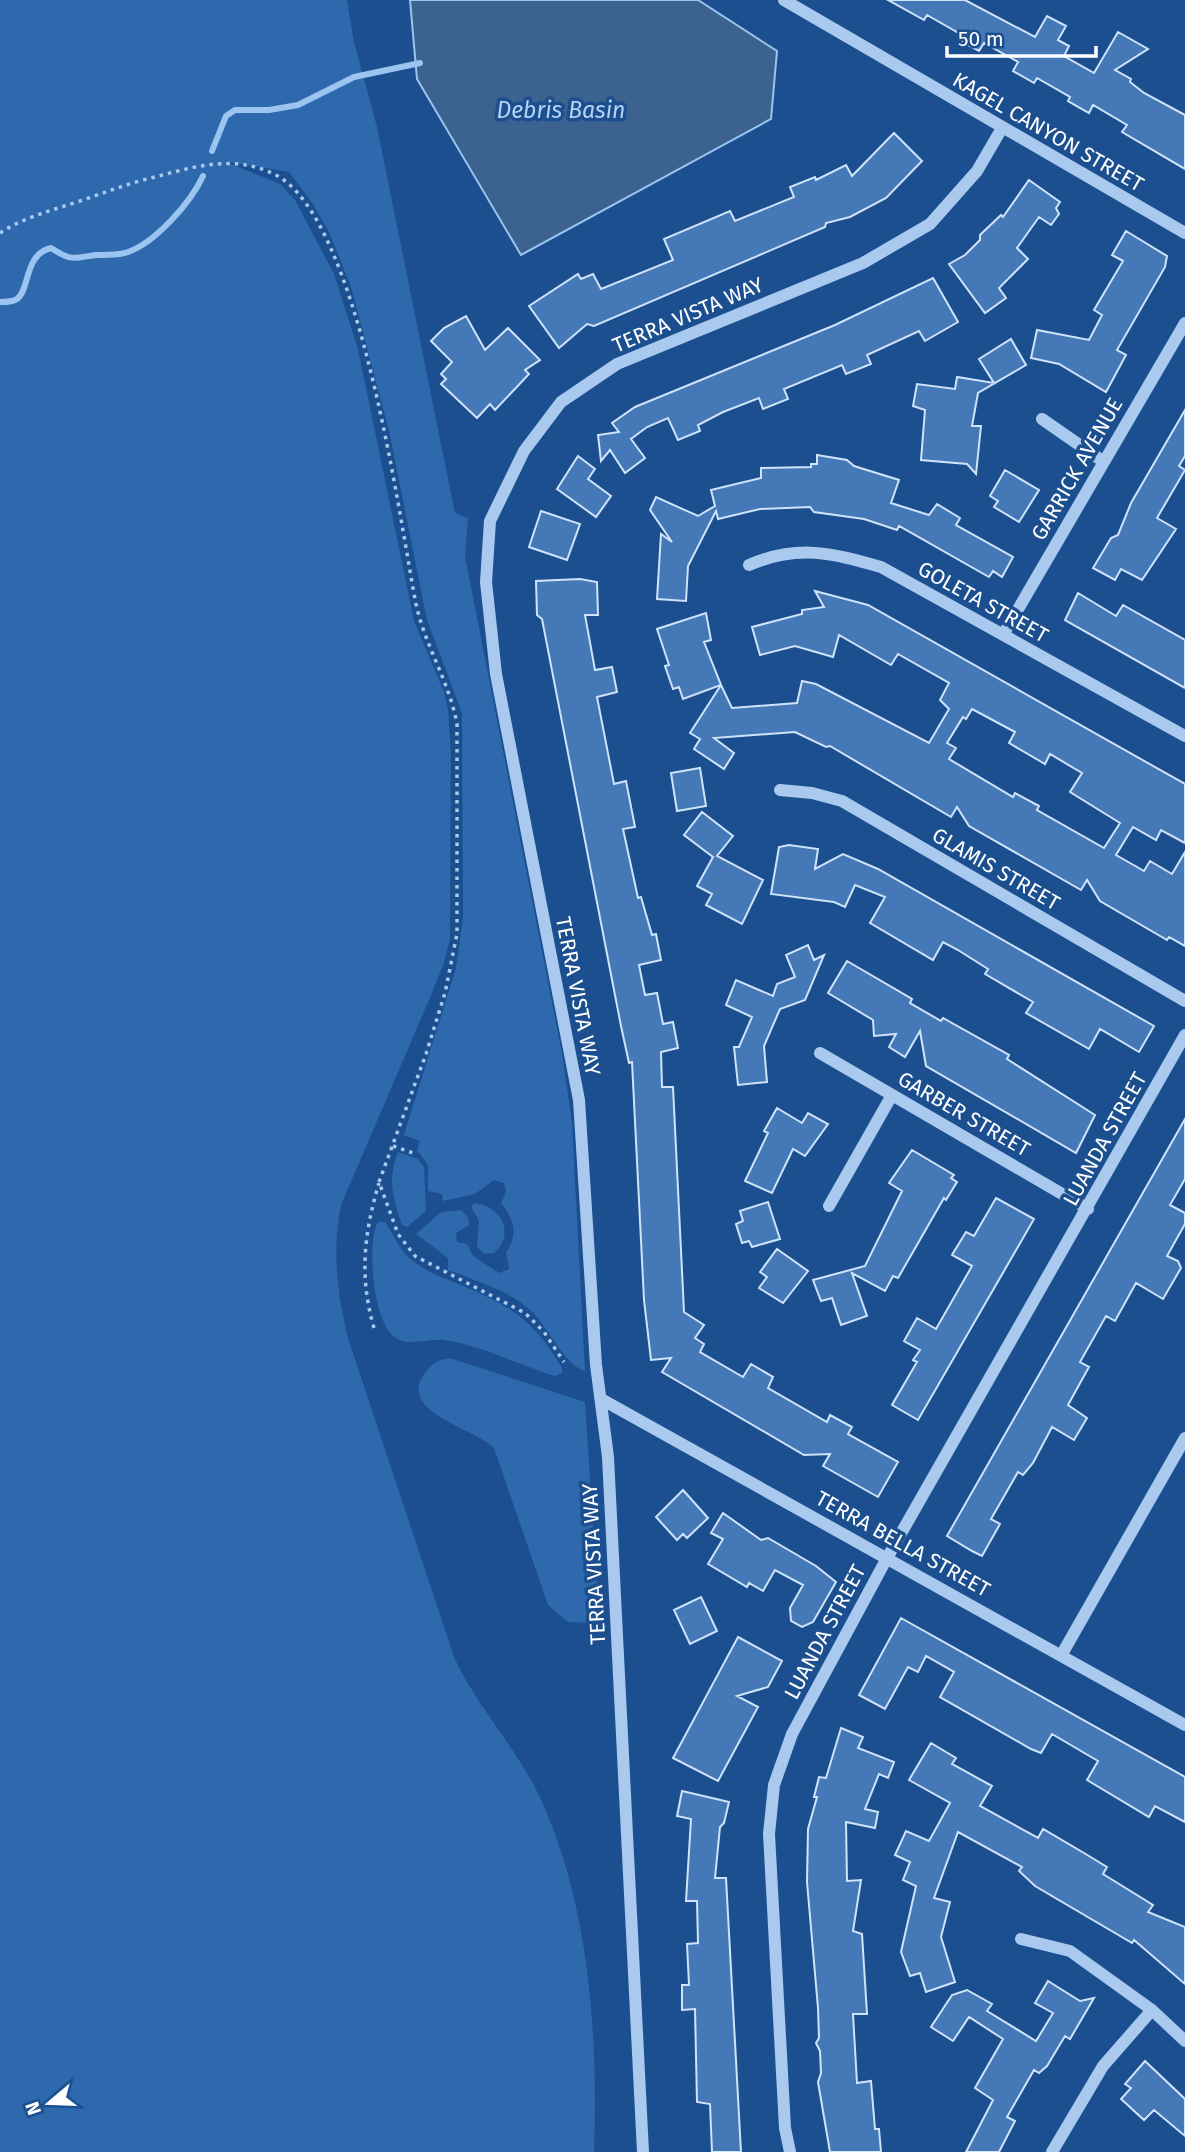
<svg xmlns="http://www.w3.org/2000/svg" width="1185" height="2152" font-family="'Fira Sans',sans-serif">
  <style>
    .green { fill: #2e69ad }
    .water { fill: #3c6290; stroke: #9cc4f0; stroke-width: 2 }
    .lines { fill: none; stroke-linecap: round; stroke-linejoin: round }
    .stream { stroke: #9cc4f0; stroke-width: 6 }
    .building { fill: #4478b7; stroke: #cfe3fa; stroke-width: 2; fill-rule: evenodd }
    .path { stroke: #a9c9ee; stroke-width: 3.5; stroke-dasharray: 3.5 5; stroke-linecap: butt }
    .minor { stroke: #a9c9ee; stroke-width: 12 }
    .labels { text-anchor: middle; stroke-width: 7; stroke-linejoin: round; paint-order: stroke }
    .street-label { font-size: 21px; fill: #fff; stroke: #1b4f8f }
    .water-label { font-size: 23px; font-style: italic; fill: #b5d3f5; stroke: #1b4f8f }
  </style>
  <rect width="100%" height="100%" fill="#1b4f8f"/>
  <path class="green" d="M0,0h347l7,42 23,85 78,386 13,5 -3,38 98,503 9,64 13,248c-24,-8 -36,-46 -58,-64 -23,-18 -53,-27 -79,-37v-12l-32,-24 25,-22 20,-2 7,7 1,8 -13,8 1,9 10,2 6,12 26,17 10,-4 -3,-17c13,-18 8,-33 -5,-49l5,-11 -2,-9 -10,-3 -19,14 -32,7 -1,-7 -14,-3v-26l-11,-15 3,-9 -16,-6 52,-167 7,-52 -1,-203 -35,-93 -38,-189 -38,-144 -22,-55 -16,-28 -24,-32 -65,-11 56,23 15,16 39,74 24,75 56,272 30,71 4,18 3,45 -1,183 -6,25 -15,37 -88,205c-9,46 -4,88 7,133l106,319c24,52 65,93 88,145 48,107 56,234 52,350h-594z
    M398,1152l20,7 6,8 2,44 -19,16 -5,-2c-9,-27 -15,-46 -4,-73z
    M474,1203c27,3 42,30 20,50l-10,1 -7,-7 2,-26 -8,-14z
    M378,1222h7c9,13 14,28 28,39 14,11 31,17 48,24 51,22 72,34 101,83v5l-7,3c-33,-10 -80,-33 -112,-36 -16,-2 -33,7 -47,-2 -23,-13 -30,-95 -18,-116z
    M453,1359l132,43 14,216 -3,5 -28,-1 -20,-17 -54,-157c-18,-20 -105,-37 -65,-80 6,-7 15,-10 24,-9z"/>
  <path class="water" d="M410,0h288l79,51 -6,68 -250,136 -104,-176z"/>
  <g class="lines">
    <path class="stream" d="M212,151l14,-35 9,-6h34l29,-5 56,-28 66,-14
      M0,302c5,0 13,0 17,-3 13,-9 7,-45 34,-51 22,14 22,10 45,7 11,-1 22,1 32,-3 28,-10 63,-50 75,-76"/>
  </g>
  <path class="building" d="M888,0h77l70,37 12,-21 19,10 -8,14 11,6 -5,10 30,17 24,-41 30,17 -33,21 16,9 -1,3 14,11 41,22v54l-63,-37 5,-7 -34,-20 -4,8 -21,-12 2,-4 -33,-19 -3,5 -21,-12 5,-9 -34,-19 -5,8 -20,-11 3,-5 -35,-20 -3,5z
    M894,133l28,28 -36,37 -36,19 -24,6 -1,4 -231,99 -7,-2 -28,24 -30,-42 49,-32 3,5 12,-5 8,15 72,-29 -9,-21 66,-28 5,10 59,-24 -4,-10 25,-10 1,3 30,-15 6,11z
    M1029,180l31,22 -4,6 3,6 -8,11 -12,-8 -22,31 11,11 -29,29 7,10 -21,15 -36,-49 16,-9 15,-15v-5l21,-20 2,2z
    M1126,231l41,25 -2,11 -48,83 9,5 -20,37 -47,-28 -28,-6 6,-28 52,10 13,-25 -8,-5 29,-49 -11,-6z
    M933,278l25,44 -33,19 -6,-10 -52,24 4,9 -25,10 -4,-9 -58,24 4,10 -25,10 -4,-11 -36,14 -25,13 2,6 -22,9 -10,-22 -21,9 -16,12 14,19 -20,15 -15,-23 -9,11 -3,-26 21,-3 -7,-9 23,-16 200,-82z
    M466,316l19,34 23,-22 32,32 -15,10 4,4 -34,36 -5,-6 -13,14 -36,-34 5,-5 -5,-5 11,-12 -21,-21 13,-13z
    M1011,339l15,26 -48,28 -6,33h9l-5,48 -9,-10 -46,-4 4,-50 -12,-4 4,-22 38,5 2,-12 37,6 -15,-24z
    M1185,410v46l-6,10 6,4 -28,48 19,11 -34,51 -21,-11 -6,11 -22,-12 18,-30 7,-3 13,-32z
    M817,455l30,5 7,6 45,14 -8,23 38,12 8,-11 23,14 -4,7 57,32 -11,20 -9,-6 -4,6 -90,-51 -2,4 -33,-11 -50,-7 -4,-5 -50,2 -42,10 -2,-8 -28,55 -2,35 -29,-2 4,-65 11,8 -22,-32 6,-13 42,19 17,-10 -4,-16 50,-12v-10l50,-1v-3h6z
    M578,456l17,13 -7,10 23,17 -15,21 -39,-28z
    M1005,470l34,20 -20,32 -25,-15 4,-6 -8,-5z
    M541,511l39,13 -13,36 -38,-13z
    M580,579l17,3 1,33h-13l10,55 17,-3 5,25 -20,5 17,87 12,-3 9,46 -12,2 15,69 3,-1 11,38 4,-1 5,26 -22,5 6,30 12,-2 6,31 10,-2 5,26 -17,4 1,35h11l11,225 20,13 -9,13 9,6 -4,8 43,25 8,-13 22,13 -5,11 59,34 3,-7 22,12 -4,7 50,28 -20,35 -55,-31 7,-12 -26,1 -142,-83 9,-14 -20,2 -7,-60 -12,-238 -3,1 -8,-37 -79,-407 -5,-4 -1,-34z
    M815,591l53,14 317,179v59l-24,-13 -5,10 -23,-13 -17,28 28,16 6,-10 22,13 13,-22v94l-16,-9 -2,3 -67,-39 -13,-21 -6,10 -112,-64 -12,-19 -6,10 -121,-71 -4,1 -31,-15 -81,6 20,15 -10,16 -30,-20 6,-10 -10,-6 31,-48 11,23 65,-5 5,-22 14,3 113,59 20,-34 -9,-9 9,-17 -51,-29 -7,11 -52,-30 -6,22 -38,-11 -35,9 -8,-28 50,-13v-4l22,-3zM972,709l43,23 -6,11 36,21 5,-10 32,19 -12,19 50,31 -16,25 -67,-38 2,-4 -24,-13 -2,4 -64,-38 7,-11 -9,-5 16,-26 3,2z
    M1078,593l38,23 7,-11 62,35v48l-120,-68z
    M706,613l5,27 -7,2 17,43 -38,14 -4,-12 -6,2 -8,-23 4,-1 -12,-36z
    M700,768l6,38 -29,5 -6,-38z
    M702,812l31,24 -16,20 46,24 -21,44 -36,-19 6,-11 -15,-8 16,-29 -29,-22z
    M789,845l29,4 -3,20 28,-15 35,15 276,157 -15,26 -39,-23 -11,20 -63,-36 7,-11 -48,-28 3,-5 -30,-19 -15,-8 -10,18 -63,-37 15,-26 -30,-12 -10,22 -11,-5 -63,-8 8,-47z
    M808,945l6,15 10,-5 -19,45 -25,9 -16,37 3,36 -29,3 -4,-38h5l13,-30 -26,-12 10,-25 37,16 4,-12 18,-7 -9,-22z
    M847,961l65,38 -2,4 31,18 2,-3 66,37 -2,4 88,56 -19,38 -150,-87 -6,-35 -15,26 -16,-10 7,-13 -22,2 -1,-16 -45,-27z
    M777,1108l25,15 6,-10 20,11 -23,32 -12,-7 -21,44 -27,-12 23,-48 -4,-2z
    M1185,1119v60l-15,26 15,8v11l-18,32 11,5 3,7 -18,31 -27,-16 -21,38 -9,-5 -26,46 9,5 -21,38 19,13 -13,22 -22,-13 -19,36 -10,12 -5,-3 -27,47 9,5 -18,32 -10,-5 -25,-15z
    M912,1150l42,25 -3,3 6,4 -11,18 -2,-2 -46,80 -5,-2 -8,15 -33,-18 15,43 -26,9 -9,-27 -11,3 -8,-21 52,-14 37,-75 -13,-8z
    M996,1198l38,21 -116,201 -26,-15 25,-43 -4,-2 7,-10 -16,-9 13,-23 19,11 36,-63 -20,-11 14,-23 8,4z
    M768,1202l12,37 -28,8 -3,-6 -7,2 -6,-19 7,-3 -3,-10z
    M777,1249l31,22 -25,32 -24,-15 8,-11 -7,-5z
    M683,1490l25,28 -21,20 -4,-4 -6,6 -21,-23z
    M723,1513l38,27 7,-2 48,28 20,16 -23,40 -11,5 -11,-6 -1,-13 13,-23 -28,-15 -12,21 -14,-8 -2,4 -39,-23 15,-25 -12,-6z
    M701,1597l16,34 -27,13 -16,-34z
    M901,1618l284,159v45l-30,-16 -6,11 -62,-37 11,-19 -46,-27 -11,19 -10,-4 -91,-52 14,-25 -28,-16 -8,16 -10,-5 -23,42 -26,-14z
    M738,1637l44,24 -14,26 -31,9 21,11 -40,74 -45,-23z
    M841,1728l22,9 -5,11 36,14 -6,16 -9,-4 -14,35 13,3 -3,16 -29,-6 1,59 14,-1 -8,51 9,3 5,80h-14l4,69 14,-2 4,48h4l2,23h-51l-12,-70 3,-9 -1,-22 -4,-8 3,-5 -1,-30 -11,-126 1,-53 9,-32h-3l5,-20 7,1z
    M931,1743l25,15 -4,6 40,22 -12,20 58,32 5,-9 41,24 23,14 -4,7 50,31 -5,7 37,15v57l-51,-44 -2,3 -97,-57 -16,-15 3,-4 -64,-35 -24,66 16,4 -9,35 14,45 -29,10 -6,-19 -10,3 -9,-24 15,-66 -13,-6 7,-18 -15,-7 11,-24 23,10 21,-38 -41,-23z
    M682,1791l47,11 -5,21 -4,4 -5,51h11l15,274h-29l-2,-48 -13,-2 -2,-93 -13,1v-25h7l-2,-41 11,-1 -1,-42h-11l5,-82 -14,-3z
    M1048,1981l32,20 14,-3 -24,41 -5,-3 -18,30 -8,7 -5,-3 -27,47 8,4 -16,31h-33l27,-52 -18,-12 28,-49 -34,-22 -16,24 -22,-14 21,-32 15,-5 25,14 -5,7 49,30 17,-28 -18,-10z
    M1145,2061l40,38v37l-31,-26 -10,10 -23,-21 10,-11 -6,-4z"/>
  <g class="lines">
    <path class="path" d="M0,233c26,-17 54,-23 83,-33 20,-7 39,-14 60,-20 45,-11 88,-28 133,-5 83,44 122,334 139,424 8,44 34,81 42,125v210l-12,59 -19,61 -47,128 19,52 17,22 110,57 19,19 20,30
      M393,1146l23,8
      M374,1328c-15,-51 -10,-95 5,-145"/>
    <path class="minor" d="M784,0l401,233
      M1042,419l62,43
      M749,565c49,-21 83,-12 132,2l304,169
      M1003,635l182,-312
      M780,790l32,3 30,8 343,200
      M820,1053l268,156
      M829,1206l63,-111
      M601,1399l584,326
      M1062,1654l123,-216
      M1021,1939l49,12 82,59 33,31
      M643,2152l-35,-695 -12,-92 -17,-265 -83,-426 -10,-92 4,-61 34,-70 37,-49 56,-38 246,-101 67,-39 47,-53 25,-43
      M790,2152l-5,-24 -16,-294 5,-49 18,-51 95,-176 298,-523
      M1052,2152l51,-86 49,-56"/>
  </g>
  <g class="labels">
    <g class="street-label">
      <text transform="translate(1048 132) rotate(30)" y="7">KAGEL CANYON STREET</text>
      <text transform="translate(688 315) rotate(-23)" y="7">TERRA VISTA WAY</text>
      <text transform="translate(1077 469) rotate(-60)" y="7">GARRICK AVENUE</text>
      <text transform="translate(983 602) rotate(29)" y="7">GOLETA STREET</text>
      <text transform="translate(996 869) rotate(30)" y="7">GLAMIS STREET</text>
      <text transform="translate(578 996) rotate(79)" y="7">TERRA VISTA WAY</text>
      <text transform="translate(964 1114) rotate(30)" y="7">GARBER STREET</text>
      <text transform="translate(1105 1139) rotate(-61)" y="7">LUANDA STREET</text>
      <text transform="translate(903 1544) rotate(29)" y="7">TERRA BELLA STREET</text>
      <text transform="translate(594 1564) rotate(-93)" y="7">TERRA VISTA WAY</text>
      <text transform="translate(825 1632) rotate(-62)" y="7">LUANDA STREET</text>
    </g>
    <g class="water-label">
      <text x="561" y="118">Debris Basin</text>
    </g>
  </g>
  <g transform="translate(49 2103) rotate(251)" stroke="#1b4f8f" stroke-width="5" paint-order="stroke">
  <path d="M0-5L12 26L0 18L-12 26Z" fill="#ffffff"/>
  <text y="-10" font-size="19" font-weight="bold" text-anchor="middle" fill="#ffffff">N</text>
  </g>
  <path d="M947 46v10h149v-10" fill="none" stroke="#ffffff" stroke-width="3.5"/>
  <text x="958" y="46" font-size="21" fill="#ffffff" stroke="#1b4f8f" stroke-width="5" paint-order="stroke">50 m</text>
</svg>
